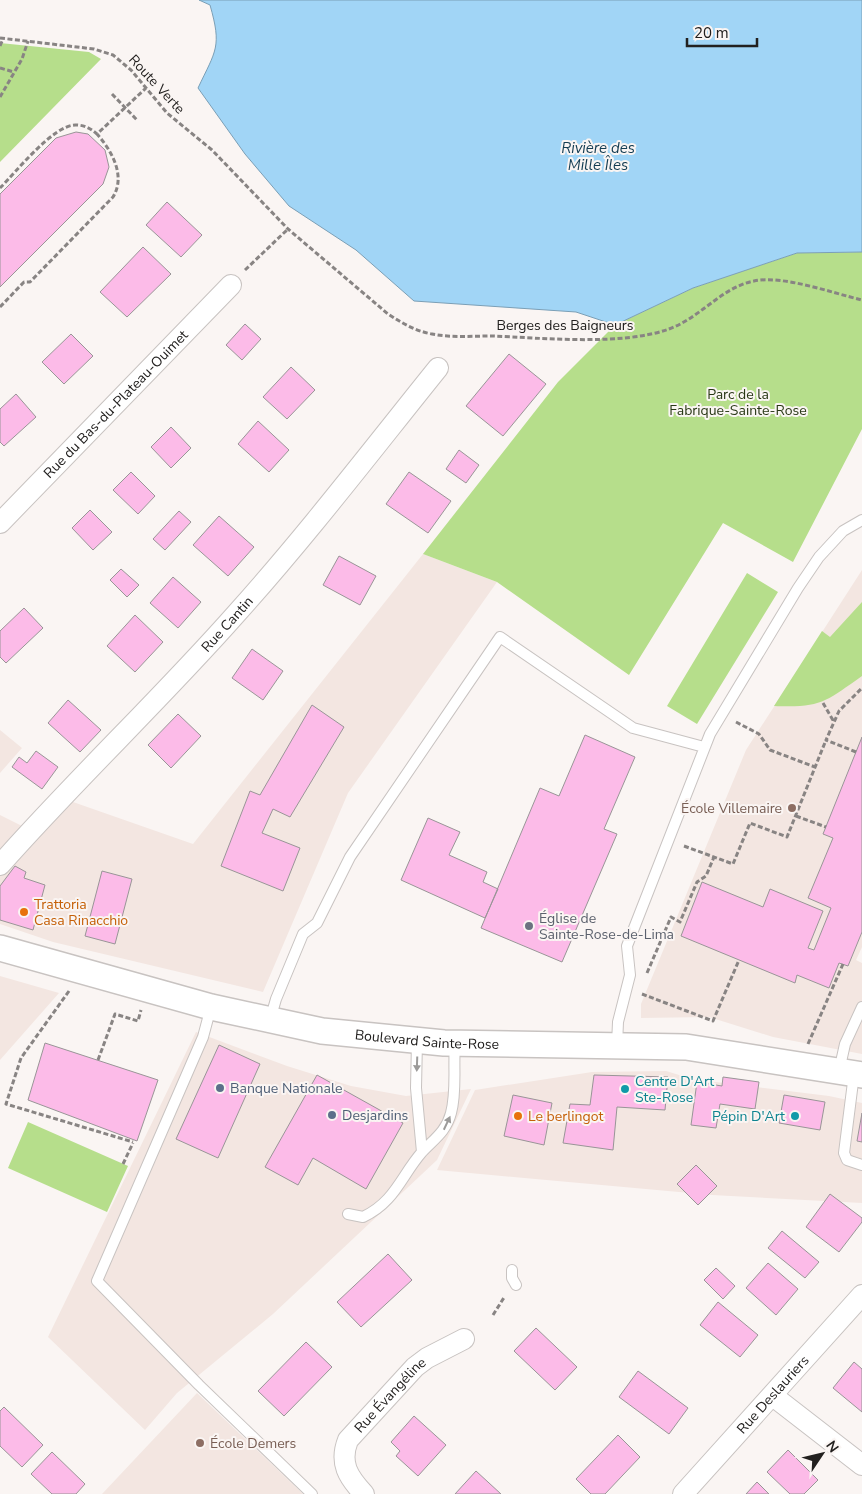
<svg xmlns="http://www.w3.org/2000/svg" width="862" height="1494" font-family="'Nunito Sans',sans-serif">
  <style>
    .built { fill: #f3e6e1 }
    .green { fill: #b6de8b }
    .water { fill: #a1d5f6; stroke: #7b9fb6 }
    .building { fill: #fcbbe8; stroke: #999597 }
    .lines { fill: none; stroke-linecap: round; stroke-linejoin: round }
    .service-casing { stroke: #c8c3c1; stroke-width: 12 }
    .minor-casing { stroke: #c8c3c1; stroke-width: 22 }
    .tertiary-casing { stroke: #c8c3c1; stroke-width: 28 }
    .path { stroke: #888483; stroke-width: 3; stroke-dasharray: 5 2.5; stroke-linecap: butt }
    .service { stroke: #fff; stroke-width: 10 }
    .minor { stroke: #fff; stroke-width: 20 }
    .tertiary { stroke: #fff; stroke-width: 25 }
    .oneway { fill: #9c9b9a }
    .education-dot { fill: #8d6e63; stroke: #faf5f3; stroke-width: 2 }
    .food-dot { fill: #e8710a; stroke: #faf5f3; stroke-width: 2 }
    .worship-dot { fill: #6b7280; stroke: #faf5f3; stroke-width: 2 }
    .service-dot { fill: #5c6f8a; stroke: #faf5f3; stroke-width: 2 }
    .culture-dot { fill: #0f9aa8; stroke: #faf5f3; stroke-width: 2 }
    .labels { text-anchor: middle; stroke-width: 4; stroke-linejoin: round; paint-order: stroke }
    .street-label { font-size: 14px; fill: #22201f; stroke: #faf5f3 }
    .park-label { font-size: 14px; fill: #293816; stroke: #faf5f3 }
    .education-label { font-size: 14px; fill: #785e54; stroke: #faf5f3; text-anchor: end }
    .food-label { font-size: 14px; fill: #c56008; stroke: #faf5f3; text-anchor: start }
    .worship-label { font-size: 14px; fill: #5b616d; stroke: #faf5f3; text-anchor: start }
    .culture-label { font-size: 14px; fill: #0d838f; stroke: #faf5f3; text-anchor: start }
    .service-label { font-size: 14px; fill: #4e5e75; stroke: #faf5f3; text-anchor: start }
    .water-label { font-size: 15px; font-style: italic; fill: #143d53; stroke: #faf5f3 }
  </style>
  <rect width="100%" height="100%" fill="#faf5f3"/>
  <path class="built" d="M423,554l74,28 -149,211 -85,199 -210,-50 -53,-18v-109l40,20 33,-33 120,42z
    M862,570v377l-6,13 6,3v91l-89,-17 -64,-20 -68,1v-14l105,-254z
    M0,730l22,18 -22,25z
    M0,976l59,17 -59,67z
    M196,1032l91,34 64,20 55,10 65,-7 -34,71 -164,154 -96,79 -32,37 -97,-93z
    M666,1071l26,8 137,17 33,7v100l-150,-8 -275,-25 38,-80 117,-18z
    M197,1393l106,101h-201z"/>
  <path class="green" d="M0,43l89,9 12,7 -101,103z
    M862,252v177l-69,133 -70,-39 -94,152 -132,-93 -74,-28 135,-172 57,-57 78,-37 104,-35z
    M747,573l31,19 -81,132 -30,-18z
    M862,602v74c-37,26 -41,32 -88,30l48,-75 8,6z
    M28,1122l100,44 -21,46 -99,-44z"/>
  <path class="water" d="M199,0h663v252l-65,1 -104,35 -78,37 -39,-13 -162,-11 -58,-51 -67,-44 -44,-52 -47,-66c18,-38 24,-41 12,-83z"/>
  <path class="building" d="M76,132l12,2 17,16 4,17 -6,17 -103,103v-93l56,-56z
    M167,202l35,33 -21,22 -35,-32z
    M143,247l28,27 -44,43 -27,-25z
    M245,324l16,15 -19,21 -16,-15z
    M71,334l22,22 -29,28 -22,-22z
    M509,354l37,30 -43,52 -37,-30z
    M291,367l24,23 -28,29 -24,-22z
    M16,394l20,23 -32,29 -4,-4v-33z
    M258,421l31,29 -20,22 -31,-28z
    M171,427l20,21 -20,20 -20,-21z
    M459,450l20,15 -13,18 -20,-14z
    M131,472l24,24 -17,18 -25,-24z
    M409,472l42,29 -23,32 -42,-29z
    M90,510l22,22 -19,18 -21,-22z
    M179,511l12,11 -26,28 -12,-11z
    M219,516l35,31 -26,29 -35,-31z
    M339,556l37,20 -16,29 -37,-20z
    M121,569l18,16 -12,12 -17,-17z
    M173,577l28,25 -23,26 -28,-25z
    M24,608l19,20 -37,35 -6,-6v-26z
    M135,615l28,27 -28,30 -28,-26z
    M252,649l31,22 -20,29 -31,-22z
    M68,700l33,30 -21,22 -32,-29z
    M312,705l32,22 -54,90 -17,-8 -11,24 38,15 -17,43 -62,-25 29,-75 10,4z
    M178,714l23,22 -30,32 -23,-23z
    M585,735l50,22 -31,72 13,5 -55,128 -81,-34 59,-140 19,8z
    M862,737v195l-14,34 -9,-3 -10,25 -32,-13 -2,8 -114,-47 21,-54 61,25 7,-18 53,22 -15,37 6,2 17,-42 -23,-10 25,-60 -10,-4z
    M36,751l22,16 -16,22 -30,-22 7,-10 8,6z
    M428,818l32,14 -11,23 38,17 -4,10 15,7 -13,29 -84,-38z
    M15,866l11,6 -2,6 21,7 -12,45 -33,-10v-34z
    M102,871l30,8 -17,65 -30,-8z
    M45,1043l113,37 -21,61 -109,-41z
    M219,1045l41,19 -42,94 -42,-19z
    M317,1075l86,48 -37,66 -53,-31 -15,27 -33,-18z
    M594,1075l74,2 -3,33 -48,-3 -4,43 -50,-7 7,-39 20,1z
    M723,1077l36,5 -4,27 -35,-5 -4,24 -25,-3 6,-43 25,4z
    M513,1095l39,8 -8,42 -40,-9z
    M784,1095l41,7 -5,28 -41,-7z
    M862,1113v29l-5,-1z
    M696,1165l21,21 -19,19 -21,-21z
    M830,1194l32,24v4l-23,30 -33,-25z
    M782,1231l37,31 -14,16 -37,-30z
    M388,1254l24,26 -51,47 -24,-25z
    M768,1263l30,26 -22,26 -30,-27z
    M716,1268l19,18 -12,13 -19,-19z
    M718,1302l40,33 -18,22 -40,-32z
    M536,1328l41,39 -22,23 -41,-39z
    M306,1342l26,25 -48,49 -26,-25z
    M854,1362l8,7v43l-29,-24z
    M638,1371l50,37 -19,26 -50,-37z
    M4,1407l39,38 -21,22 -22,-21v-35z
    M414,1416l32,29 -28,31 -22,-20 4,-5 -9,-9z
    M618,1435l22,22 -35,37h-14l-15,-15z
    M788,1450l30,30 -14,14h-14l-23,-22z
    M52,1452l33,32 -9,10h-24l-21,-20z
    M476,1471l25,23h-46z
    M757,1482l12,12h-23z"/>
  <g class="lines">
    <defs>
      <path id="service" d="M211,1007l-8,30 -106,244 102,104 113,109
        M270,1020l6,-21 27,-65 14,-11 33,-66 150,-220 133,91 71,19
        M417,1041l-1,47 6,64
        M617,1045l1,-23 12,-47 -3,-29 83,-212 88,-146 21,-31 24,-26 19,-11
        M839,1071l6,-27 17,-37
        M854,1074l-10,79 3,7 15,5
        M348,1214l15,3c32,-15 38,-41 59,-65 12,-13 24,-20 29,-39 6,-22 2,-46 4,-69
        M512,1270v8l4,7"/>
      <g id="minor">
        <path id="s1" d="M0,523l231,-238"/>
        <path id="s2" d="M0,865c76,-86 160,-165 236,-251 71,-79 136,-164 202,-246"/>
        <path d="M773,1396l89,69"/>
        <path id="s3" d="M364,1494c-16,-17 -25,-31 -16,-54l67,-73 12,-9 37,-19"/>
        <path id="s4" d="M683,1494l179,-199"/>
      </g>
      <g id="tertiary">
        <path id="s5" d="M0,948l211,59 111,24 122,12 242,4 176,28"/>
      </g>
    </defs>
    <use href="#service" class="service-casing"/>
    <use href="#minor" class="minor-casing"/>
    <use href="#tertiary" class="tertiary-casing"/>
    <path class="path" d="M0,38l94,11 19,6 18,15 36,43 45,37 76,79 100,85c14,9 27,17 44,20 20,4 40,2 60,2 52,2 130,10 177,-7 31,-11 53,-42 85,-48 30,-6 78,12 108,19
      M0,46l3,-7
      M0,68l14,4
      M112,94l25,26
      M0,97l22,-38 6,-18
      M0,188c16,-16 54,-64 76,-63 9,0 15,4 21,9
      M245,270l43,-41
      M0,307l24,-25h6l83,-85c13,-21 -1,-46 -16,-63l49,-46
      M823,703l11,19
      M736,722l23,12 11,16 45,17
      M856,752l-30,-12 13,-29 23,-23
      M796,816l30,11
      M684,846l49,18 17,-41 37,14 39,-97
      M647,973l24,-56 9,5 17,-40 9,-6 8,-19
      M69,991l-48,67 -15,46 127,38
      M642,994l71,27 26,-61
      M808,1044l35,-80
      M98,1060l17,-46 23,7 3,-11
      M123,1164l10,-21
      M493,1315l12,-19"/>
    <use href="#service" class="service"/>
    <use href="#minor" class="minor"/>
    <use href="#tertiary" class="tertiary"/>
  </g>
  <defs><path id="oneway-solid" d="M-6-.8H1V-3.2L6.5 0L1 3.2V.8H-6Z" transform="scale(1.25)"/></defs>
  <g class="oneway">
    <use href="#oneway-solid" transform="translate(417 1064) rotate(92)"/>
    <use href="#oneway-solid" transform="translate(447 1123) rotate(-65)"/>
  </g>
  <g class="education-dot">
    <circle cx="792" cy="808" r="5"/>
    <circle cx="200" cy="1443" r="5"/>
  </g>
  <g class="food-dot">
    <circle cx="24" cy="912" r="5"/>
    <circle cx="518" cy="1116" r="5"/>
  </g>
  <circle class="worship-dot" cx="529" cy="926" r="5"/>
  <g class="service-dot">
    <circle cx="220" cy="1088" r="5"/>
    <circle cx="332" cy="1115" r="5"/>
  </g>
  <g class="culture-dot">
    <circle cx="625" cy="1089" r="5"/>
    <circle cx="795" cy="1116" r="5"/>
  </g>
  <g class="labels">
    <g class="street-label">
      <text transform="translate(157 84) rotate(47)" y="5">Route Verte</text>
      <text x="565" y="330">Berges des Baigneurs</text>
      <text dy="5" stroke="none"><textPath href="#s1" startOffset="166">Rue du Bas-du-Plateau-Ouimet</textPath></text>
      <text dy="5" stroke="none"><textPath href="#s2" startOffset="331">Rue Cantin</textPath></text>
      <text dy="5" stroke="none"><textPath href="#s5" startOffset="438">Boulevard Sainte-Rose</textPath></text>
      <text dy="5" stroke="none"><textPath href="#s4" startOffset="134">Rue Deslauriers</textPath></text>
      <text dy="5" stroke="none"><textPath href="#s3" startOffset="122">Rue Évangéline</textPath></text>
    </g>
    <g class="park-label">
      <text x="738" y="399">Parc de la<tspan x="738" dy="16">Fabrique-Sainte-Rose</tspan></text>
    </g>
    <g class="education-label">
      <text x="782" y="813">École Villemaire</text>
      <text x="210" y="1448" text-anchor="start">École Demers</text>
    </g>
    <g class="food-label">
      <text x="34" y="909">Trattoria<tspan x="34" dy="16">Casa Rinacchio</tspan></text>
      <text x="528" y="1121">Le berlingot</text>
    </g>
    <g class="worship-label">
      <text x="539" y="923">Église de<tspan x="539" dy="16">Sainte-Rose-de-Lima</tspan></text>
    </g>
    <g class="culture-label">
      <text x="635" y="1086">Centre D'Art<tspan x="635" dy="16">Ste-Rose</tspan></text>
      <text x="785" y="1121" text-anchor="end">Pépin D'Art</text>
    </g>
    <g class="service-label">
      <text x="230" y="1093">Banque Nationale</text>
      <text x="342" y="1120">Desjardins</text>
    </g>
    <g class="water-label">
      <text x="598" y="153">Rivière des<tspan x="598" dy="17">Mille Îles</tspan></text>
    </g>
  </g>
  <g transform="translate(822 1454) rotate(55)" stroke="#faf5f3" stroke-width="4" paint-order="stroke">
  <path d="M0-4L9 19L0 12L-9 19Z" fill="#22201f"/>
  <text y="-8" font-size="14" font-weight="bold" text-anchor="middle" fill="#22201f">N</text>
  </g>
  <path d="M687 38v8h70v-8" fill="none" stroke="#22201f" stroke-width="2.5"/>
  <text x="694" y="38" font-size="15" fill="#22201f" stroke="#faf5f3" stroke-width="4" paint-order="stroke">20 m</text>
</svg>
